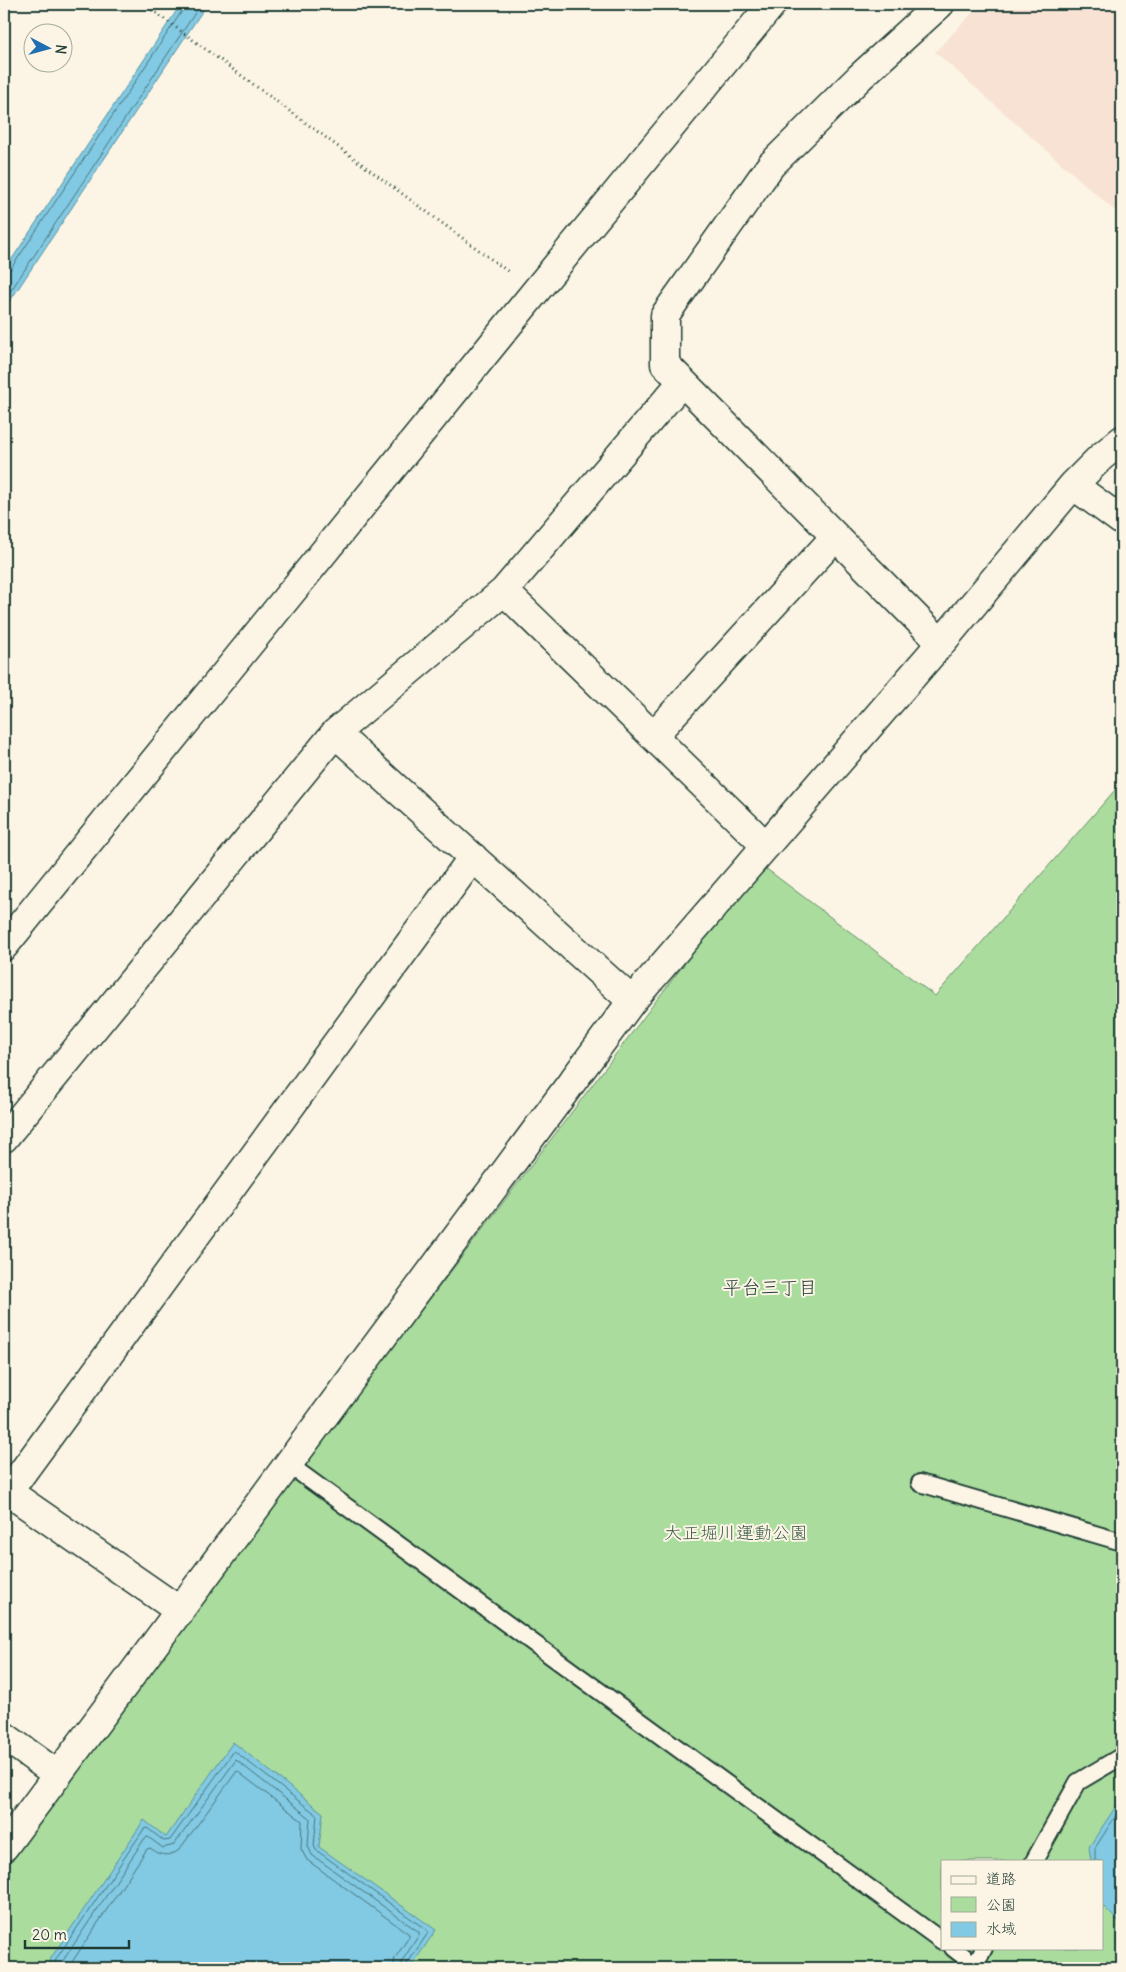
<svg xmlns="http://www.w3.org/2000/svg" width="1126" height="1972" font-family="Delius,'Klee One',sans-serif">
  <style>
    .built { fill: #f8e2d3 }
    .green { fill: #aadc9e; stroke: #648c69; fill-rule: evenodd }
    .water { fill: #82c9e3; stroke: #5a919d }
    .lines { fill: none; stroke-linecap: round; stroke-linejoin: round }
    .shore { stroke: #47757a; stroke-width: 1 }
    .service-casing { stroke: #1f3d34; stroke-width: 20 }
    .minor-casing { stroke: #1f3d34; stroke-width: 31 }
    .tertiary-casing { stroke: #1f3d34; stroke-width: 31 }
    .path { stroke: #1f3d34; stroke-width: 3; stroke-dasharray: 1 4; stroke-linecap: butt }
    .service { stroke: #fcf5e5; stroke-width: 16 }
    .minor { stroke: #fcf5e5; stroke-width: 28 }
    .tertiary { stroke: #fcf5e5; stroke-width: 28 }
    .labels { text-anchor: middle; stroke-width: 4; stroke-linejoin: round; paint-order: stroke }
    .park-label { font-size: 18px; fill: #3b5d49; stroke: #fcf5e5 }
    .neighbourhood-label { font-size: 19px; fill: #1f3d34; stroke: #fcf5e5 }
  </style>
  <rect width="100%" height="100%" fill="#fcf5e5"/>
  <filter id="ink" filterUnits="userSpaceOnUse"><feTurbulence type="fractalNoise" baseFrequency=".02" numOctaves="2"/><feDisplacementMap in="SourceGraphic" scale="10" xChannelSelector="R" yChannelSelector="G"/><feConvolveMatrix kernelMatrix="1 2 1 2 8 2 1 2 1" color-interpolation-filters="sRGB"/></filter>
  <g filter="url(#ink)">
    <path class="built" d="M981,4h141v213l-187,-165z"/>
    <path class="green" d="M1122,782v1186h-1118v-108l756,-996 175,132zM942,1861h160v87h-160z"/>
    <path class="water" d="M181,4h26l-203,306v-39z
      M233,1742l90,71 -4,34 117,83 -26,38h-361l2,-10 93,-138 22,17z
      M1122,1797v128l-20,-20v-44h-11l-2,-14z"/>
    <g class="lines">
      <path class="shore" d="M4,273l6,-3 174,-262 1,-4
        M4,301l197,-297
        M1095,1861v-13l27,-42
        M54,1968l2,-9 88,-130 3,-1 17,13 6,-1 64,-89 83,64 -3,31 2,4 112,81v2l-21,31v4
        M60,1968l2,-6 83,-124 3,-1 15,11 11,-3 62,-85 74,58 -2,28 4,9 107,77v3l-17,26 -2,7
        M68,1968l79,-119 3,-1c10,7 18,10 29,2l58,-79 65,50 -1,28 6,11 102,74v3l-14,21 -2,10"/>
      <defs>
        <path id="service" d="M288,1464l654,477
          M920,1483l202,59
          M1034,1861l44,-79 44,-26
          M953,1948l22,17 9,-17"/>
        <path id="minor" d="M940,4l-80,73 -89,88 -106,150v49l276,279
          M682,382l-178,209 262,255
          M1073,485l49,36
          M335,733l297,268
          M653,736l182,-199
          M4,1138l331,-405 169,-142
          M4,1489l176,122
          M8,1492l465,-635
          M4,1736l54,39
          M4,1847l628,-846 309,-358 132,-158 28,-28 21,-17"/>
        <path id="tertiary" d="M4,946l531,-654 237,-288"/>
      </defs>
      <use href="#service" class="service-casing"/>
      <use href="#minor" class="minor-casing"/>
      <use href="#tertiary" class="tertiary-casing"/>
      <path class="path" d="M144,4l366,269"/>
      <use href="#service" class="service"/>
      <use href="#minor" class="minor"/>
      <use href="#tertiary" class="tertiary"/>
    </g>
  </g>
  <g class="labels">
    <g class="park-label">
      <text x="736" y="1539">大正堀川運動公園</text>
    </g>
    <g class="neighbourhood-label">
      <text x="770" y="1294">平台三丁目</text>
    </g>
  </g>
  <rect width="1126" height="1972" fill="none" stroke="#fcf5e5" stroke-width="20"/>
  <rect x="10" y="10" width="1106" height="1952" fill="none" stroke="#1f3d34" stroke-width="2" filter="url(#ink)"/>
  <rect x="941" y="1860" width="162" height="90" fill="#fcf5e5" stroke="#a4ab9e"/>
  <rect x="951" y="1876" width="25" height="8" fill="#fcf5e5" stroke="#a4ab9e"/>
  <text x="986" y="1884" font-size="15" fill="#1f3d34">道路</text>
  <rect x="951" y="1897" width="25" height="15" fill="#aadc9e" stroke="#a4ab9e"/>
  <text x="986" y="1910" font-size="15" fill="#1f3d34">公園</text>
  <rect x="951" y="1922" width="25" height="15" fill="#82c9e3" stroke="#a4ab9e"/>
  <text x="986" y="1934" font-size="15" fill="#1f3d34">水域</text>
  <g transform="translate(48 48) rotate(96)"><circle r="24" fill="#fcf5e5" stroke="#a4ab9e"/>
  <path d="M0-4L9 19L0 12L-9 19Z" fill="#1f6fb2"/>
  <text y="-8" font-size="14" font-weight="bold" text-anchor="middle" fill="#1f3d34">N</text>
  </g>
  <path d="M25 1940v8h104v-8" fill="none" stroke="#1f3d34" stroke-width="2.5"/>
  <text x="32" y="1940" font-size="15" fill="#1f3d34" stroke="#fcf5e5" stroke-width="4" paint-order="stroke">20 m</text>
</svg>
